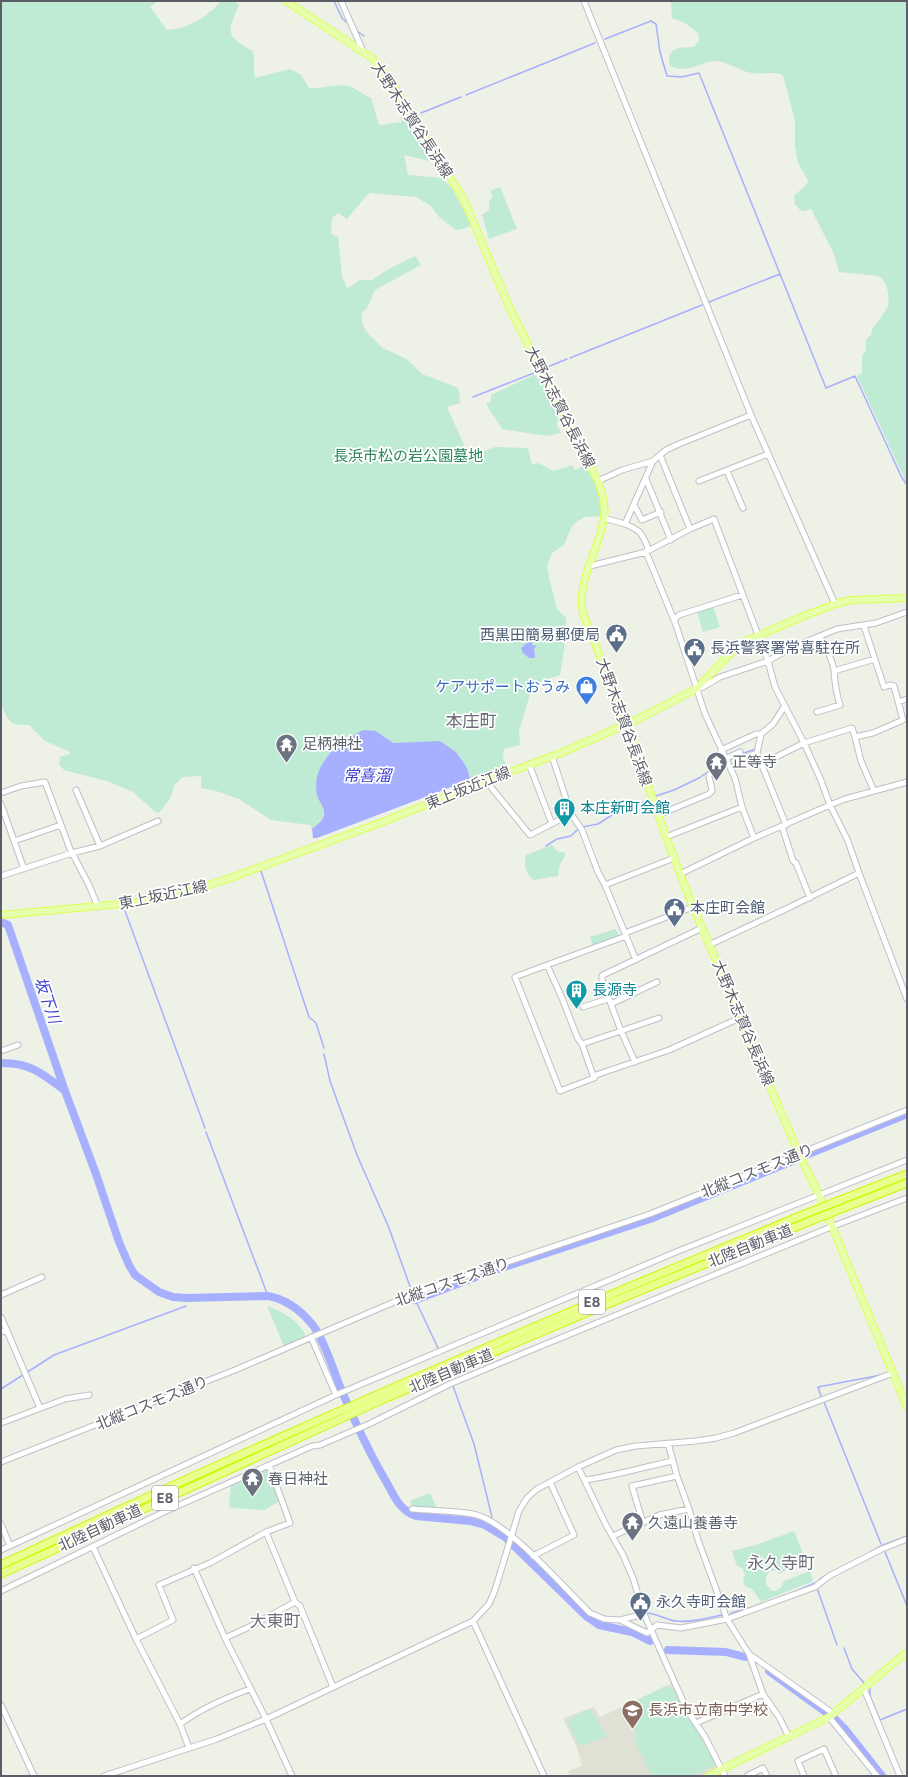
<svg xmlns="http://www.w3.org/2000/svg" width="908" height="1777" font-family="Figtree,'Noto Sans JP',sans-serif">
  <style>
    .education { fill: #dee1d4 }
    .green { fill: #bfead3 }
    .water { fill: #a7b0ff }
    .lines { fill: none; stroke-linecap: round; stroke-linejoin: round }
    .stream { stroke: #a7b0ff; stroke-width: 1.5 }
    .river { stroke: #a7b0ff; stroke-width: 8 }
    .minor-casing { stroke: #bfbfc7; stroke-width: 7 }
    .major-casing { stroke: #dfff50; stroke-width: 8 }
    .highway-casing { stroke: #d1f600; stroke-width: 9 }
    .minor { stroke: #fff; stroke-width: 5 }
    .major { stroke: #e6ffac; stroke-width: 6 }
    .highway { stroke: #e8ff8e; stroke-width: 7 }
    .highway-bridge-casing { stroke: #d1f600; stroke-width: 9; stroke-linecap: butt }
    .highway-bridge { stroke: #e8ff8e; stroke-width: 7 }
    .labels { text-anchor: middle; stroke-width: 3.5; stroke-linejoin: round; paint-order: stroke }
    .shield { fill: #fff; stroke: #8e8e95; stroke-width: 1 }
    .shield-label { font-size: 14px; font-weight: bold; fill: #5d5d67 }
    .street-label { font-size: 15px; fill: #5d5d67; stroke: #fff }
    .park-label { font-size: 15px; fill: #2c865a; stroke: #fff }
    .service-label { font-size: 15px; fill: #4e5e75; stroke: #fff; text-anchor: start }
    .shop-label { font-size: 15px; fill: #366cbe; stroke: #fff; text-anchor: end }
    .worship-label { font-size: 15px; fill: #5b616d; stroke: #fff; text-anchor: start }
    .culture-label { font-size: 15px; fill: #0d838f; stroke: #fff; text-anchor: start }
    .education-label { font-size: 15px; fill: #785e54; stroke: #fff; text-anchor: start }
    .water-label { font-size: 16px; font-style: italic; fill: #3c40d0; stroke: #fff }
    .quarter-label { font-size: 17px; fill: #6d6e79; stroke: #fff }
  </style>
  <rect width="100%" height="100%" fill="#eef1e5"/>
  <path class="education" d="M673,1683l15,35 17,23 15,27 -17,8h-133l-2,-5 14,-5 -5,-18 -14,-30 31,-11 6,10z"/>
  <path class="green" d="M1,1h157l-8,6 17,23c19,0 42,-14 54,-29h13l5,4c-12,27 -14,31 14,46 2,9 0,17 2,27l35,-9 11,6 8,13c13,1 27,-4 39,-2 8,2 16,9 23,12l8,27 23,-3 -2,-5h8l26,41 -5,3 -25,-6 4,20 33,3 10,9 21,38 -9,4 -7,1 -17,-13 -8,-11 -15,-9 -45,-4 -4,2 -20,24 -9,-6 -6,5 -1,16 7,3 4,39 5,12 3,-1 10,-7h12l15,-10 28,-14 6,9 -46,25 -8,18 -5,5 -1,4 3,11 7,9 12,11 25,12 14,14 34,13 3,3 1,13 -13,4 22,49 26,-9 33,1 4,17 6,-2 16,8 18,-6 3,5 6,-3 3,-7c11,12 16,40 18,56l-17,1 -7,4 -6,5 -8,19 -12,8 -5,13 3,16 7,27 9,9v8l-3,4 3,6 -6,39 -27,9 -14,47 1,14 -16,4 -1,8 3,9 -36,14 -2,-10 -12,-18 -52,-9h-11l-17,-12 -29,7 -23,22 -7,35 7,15 -1,8 -11,11 -2,-4 -39,-5 -32,-21 -23,-8 -15,-3v-12l-19,1 -8,9 -3,11 -12,16 -5,-2 -21,-19 -26,-11 -43,-11 -5,-6 1,-7 10,-3 -2,-3 -23,-10 -16,-16c-20,1 -20,-4 -28,-20z
    M671,1h236v483l-50,-108 5,-3v-17l4,-6v-11l6,-5 -1,-2c4,-9 14,-18 17,-27 2,-10 -1,-25 -10,-29l-39,-4 -5,-18 -23,-45 -7,2 -4,-1 -5,-6 -1,-8 15,-14 -11,-19 -3,-17v-25l-12,-46c-12,-4 -26,0 -36,-3 -8,-3 -25,-12 -33,-11 -16,2 -27,13 -44,5 -5,-18 10,-19 24,-19l5,-6 -1,-8 -13,-10 -13,-5z
    M500,187l17,42 -28,10 -7,-24 7,-5v-10l4,-3 -3,-6z
    M534,375l7,5 20,40 -5,3 5,10 -14,3 -45,-7 -16,-25 5,-3v-6z
    M713,606l7,21 -17,5 -6,-20z
    M552,845l5,6 8,2v3l-5,8 -2,12 -25,4c-7,-8 -10,-14 -7,-25z
    M616,929l3,8 -26,9 -3,-9z
    M267,1306c16,6 32,14 39,30l-22,10z
    M266,1469l13,32 -1,1 -14,8 -32,-2 -3,-1 2,-22z
    M430,1493l7,16 -24,-2 -3,-6z
    M794,1531l12,30 -27,13 -3,-4 -6,1 -4,6v7l6,7h4l7,-5 -1,-4 28,-11 3,9 -2,2 -50,20 -9,-13 -7,-3 -2,-5 2,-6 -3,-7 -5,-2 -5,-15 24,-6z
    M665,1686l11,5 12,27 17,23 12,23 -25,12h-41l-17,-38 3,-2 -13,-29z
    M590,1709l17,27 -28,10 -12,-26z"/>
  <path class="water" d="M528,642h4v3l5,1 -3,2 1,9 -1,1h-5l-6,-5 -2,-5z
    M363,730l13,1 17,12 47,-2 16,11 8,11 4,7 2,10 -153,58h-4l-1,-9c3,-3 9,-7 11,-11 4,-9 -4,-15 -6,-23 -6,-32 21,-52 46,-65z"/>
  <g class="lines">
    <path class="stream" d="M334,1l8,17 4,4
      M357,31l7,5
      M605,39l46,-18 5,3 4,28 7,24 15,1 17,-4 127,315 29,-12 47,102 5,7
      M466,95l129,-52
      M421,113l40,-16
      M709,302l71,-28
      M570,358l132,-53
      M545,368l22,-9
      M473,397l66,-26
      M866,627l8,-1
      M741,754l15,-5
      M653,797l21,-7 25,-12 27,-18
      M582,827l16,-3 14,-9 21,-6 17,-11
      M546,846l11,-7 14,-3 8,-8
      M261,871l48,146 7,6 8,25
      M125,911l80,217
      M324,1054l6,27 27,74 32,73 23,64
      M206,1132l62,164
      M413,1295l25,53
      M187,1301v-3
      M453,1386l21,58 18,73
      M1,1389l53,-34 132,-49
      M821,1396l-3,-9 63,-12
      M824,1402l57,142
      M883,1545l24,-9
      M885,1552l22,54
      M869,1553l12,-7
      M820,1579l5,-3
      M817,1588l20,57
      M787,1595l28,-12 1,2
      M646,1613c11,0 19,7 30,8 15,2 31,-3 46,-6
      M731,1613l23,-6
      M844,1648l8,21 13,15
      M868,1686l2,2v8l10,24 27,-11"/>
    <path class="river" d="M1,922l7,3 57,166 31,83 23,68 10,23 6,10 24,17 14,5 14,1
      M1,1063c28,-1 42,11 63,27
      M806,1155l101,-41
      M492,1271l158,-52 145,-59
      M187,1298l81,-2c17,3 32,14 43,27 11,12 22,45 28,61 14,34 29,67 48,99 7,13 13,28 29,33l54,5 15,4 20,12 81,79 13,9 33,7 18,9
      M415,1300l71,-27
      M668,1650l58,2 19,5
      M769,1671l65,47 10,10 38,48"/>
    <defs>
      <path id="minor" d="M341,1l22,50
        M584,1l167,414 84,189
        M660,455l30,74
        M727,471l16,37
        M646,479l25,61
        M598,481l24,-11 31,-9
        M699,481l69,-27
        M634,505l8,15 19,-8
        M604,518l21,6 28,-63 7,-6 6,-5 13,-6 72,-29
        M625,524c15,6 17,9 23,24l-2,4 30,73 29,89 30,64 7,29 12,31
        M590,566l56,-14 44,-23 24,-10 54,142 -48,16 -17,10 -7,2
        M907,612l-31,11 -39,6 -46,19 -23,13 7,26 29,56 16,35 10,27 18,36 11,32 48,126
        M674,620l5,-5 63,-20
        M864,626l20,61 6,-2 4,1 9,34 -30,13 -18,4 6,24 13,30
        M834,671l41,-12
        M898,702l9,-3
        M784,707l-11,17 -12,10 -4,19 29,72
        M817,712l23,-7c-4,-12 -5,-21 -6,-34 -1,-11 -9,-25 -14,-35
        M721,750l35,-16h5
        M552,756l19,58 11,16 16,42 7,13 31,75
        M743,758l14,-5
        M725,759l15,-7
        M529,764l23,60
        M760,765l44,-22 48,-15 3,9
        M486,781l44,54 41,-21
        M76,790l24,56
        M1,793l20,-7 24,-4 25,67 19,36 9,22
        M1,804l23,65
        M658,815l51,-21 3,-3c0,-6 -3,-10 -3,-16l18,-12
        M782,826l11,35 3,2 14,35
        M666,837l76,-30
        M14,841l47,-16
        M680,874l74,-36 76,-33 15,-6 62,-17
        M1,876l71,-23 28,-7 58,-25
        M605,885l69,-27
        M625,933l68,-26
        M709,945l81,-38 69,-34
        M547,965l79,-29
        M611,1004l46,-22
        M583,1007l25,-8
        M582,1044l39,-13 -19,-51v-4l1,-1 99,-47
        M1,1051l17,-6
        M635,1062l-14,-31 38,-13
        M594,1078l-12,-34 -4,-5 -16,-41 -15,-33 -32,12 45,114 34,-13 2,-3 73,-25 73,-33
        M1,1295l41,-18
        M1,1317l39,91
        M1,1332l6,-2
        M311,1337l25,58
        M1,1423l64,-24 24,-4
        M668,1443l9,33 12,33
        M1,1462l234,-92 178,-76 237,-80 257,-104
        M269,1465l21,58 -24,9 29,70 5,4 33,81
        M578,1467l28,58 17,30 10,23 11,36 43,96 18,27 20,39
        M585,1480c30,-4 58,-13 88,-19
        M412,1509c20,2 42,1 61,5 35,7 90,73 117,99l14,6 16,1 27,13 10,-8 24,3 46,-9 88,-32 14,-11 53,-27 25,-10
        M643,1523l-11,-37 45,-10
        M1,1524l9,22
        M613,1536l46,-21 30,-6 9,31 29,79 22,35 14,40 16,23 10,20
        M93,1547l43,92 44,85 9,24
        M1,1550l337,-156 338,-142 231,-92
        M533,1556l41,-21 -24,-53
        M194,1568l31,70 41,81 26,57
        M1,1591l165,-80 146,-65 8,-1 49,-21 81,-40 74,-31 307,-126 76,-29
        M620,1620l24,-6
        M473,1621l71,155
        M225,1638l26,-12 44,-24
        M136,1639l37,-19 -14,-35 51,-22 56,-31
        M749,1654l85,60
        M864,1689l36,87
        M1,1705l33,71
        M829,1717l48,59
        M696,1723l67,-29
        M180,1724c22,-16 45,-26 70,-35
        M104,1776l113,-37 49,-20 207,-98 16,-17 6,-14 24,-79 8,-13 10,-9 41,-22 38,-17 20,-4 60,-5 20,-3 18,-5 159,-60
        M747,1776l16,-8 4,8
        M804,1776l-6,-15 26,-12 12,27"/>
      <path id="major" d="M286,1l86,57 18,22 74,120 46,109 88,172c4,12 8,24 6,36 -4,32 -28,63 -21,96l44,112 39,112 27,70 106,247 20,41 88,212
        M1,915l140,-13 43,-10 41,-12 160,-59 101,-40 75,-28 75,-33 60,-31 38,-39 12,-9 55,-24 34,-13 16,-4 56,-2
        M708,1776l121,-59 78,-65"/>
      <path id="highway" d="M843,1199l64,-25
        M846,1207l61,-24
        M1,1565c265,-125 533,-240 804,-351
        M1,1574l383,-175 204,-87 220,-90"/>
    </defs>
    <use href="#minor" class="minor-casing"/>
    <use href="#major" class="major-casing"/>
    <use href="#highway" class="highway-casing"/>
    <use href="#minor" class="minor"/>
    <use href="#major" class="major"/>
    <use href="#highway" class="highway"/>
    <defs>
      <path id="highway-bridge" d="M805,1214l38,-15
        M808,1222l38,-15"/>
    </defs>
    <use href="#highway-bridge" class="highway-bridge-casing"/>
    <use href="#highway-bridge" class="highway-bridge"/>
  </g>
  <defs>
    <symbol id="civic-pin" viewBox="-11 -11 22 30"><path d="M0 17L-7.5 6A9.5 9.5 0 1 1 7.5 6Z" fill="#5c6f8a" stroke="#fff"/><path d="M-.6-6.5H3V-4.5H.6V-3L4-1V1h2V6H-6V1h2V-1L-.6-3ZM-1.2 2.5V6h2.4V2.5Z" fill="#fff"/></symbol>
    <symbol id="shop-pin" viewBox="-11 -11 22 30"><path d="M0 17L-7.5 6A9.5 9.5 0 1 1 7.5 6Z" fill="#3f7fe0" stroke="#fff"/><path d="M-5-2.5h2.3a2.7 3.5 0 0 1 5.4 0H5L5.5 6h-11ZM-1.5-2.5h3a1.5 2.3 0 0 0-3 0Z" fill="#fff"/></symbol>
    <symbol id="temple-pin" viewBox="-11 -11 22 30"><path d="M0 17L-7.5 6A9.5 9.5 0 1 1 7.5 6Z" fill="#6b7280" stroke="#fff"/><path d="M0-6L5-2H3V0L6.5 2.5H4V6H1.5V3h-3V6H-4V2.5H-6.5L-3 0V-2H-5Z" fill="#fff"/></symbol>
    <symbol id="building-pin" viewBox="-11 -11 22 30"><path d="M0 17L-7.5 6A9.5 9.5 0 1 1 7.5 6Z" fill="#0f9aa8" stroke="#fff"/><path d="M-4-6H4V6H1V3H-1V6H-4ZM-2.5-4.3h1.7v1.8h-1.7ZM.8-4.3h1.7v1.8H.8ZM-2.5-1h1.7V.8h-1.7ZM.8-1h1.7V.8H.8Z" fill="#fff"/></symbol>
    <symbol id="school-pin" viewBox="-11 -11 22 30"><path d="M0 17L-7.5 6A9.5 9.5 0 1 1 7.5 6Z" fill="#8d6e63" stroke="#fff"/><path d="M0-5L7-2L0 1L-7-2ZM-4 1L0 2.5L4 1V4Q0 6-4 4Z" fill="#fff"/></symbol>
  </defs>
  <g fill-rule="evenodd">
    <use href="#civic-pin" x="604" y="622" width="25" height="34"/>
    <use href="#civic-pin" x="682" y="636" width="25" height="34"/>
    <use href="#shop-pin" x="574" y="674" width="25" height="34"/>
    <use href="#temple-pin" x="274" y="732" width="25" height="34"/>
    <use href="#temple-pin" x="704" y="750" width="25" height="34"/>
    <use href="#building-pin" x="552" y="796" width="25" height="34"/>
    <use href="#civic-pin" x="662" y="896" width="25" height="34"/>
    <use href="#building-pin" x="564" y="978" width="25" height="34"/>
    <use href="#temple-pin" x="240" y="1466" width="25" height="34"/>
    <use href="#temple-pin" x="620" y="1510" width="25" height="34"/>
    <use href="#civic-pin" x="628" y="1590" width="25" height="34"/>
    <use href="#school-pin" x="620" y="1698" width="25" height="34"/>
  </g>
  <g class="labels">
    <g class="shield">
      <rect x="579" y="1290" width="26" height="24" rx="3"/>
      <rect x="152" y="1486" width="26" height="24" rx="3"/>
    </g>
    <g class="shield-label">
      <text x="592" y="1307">E8</text>
      <text x="165" y="1503">E8</text>
    </g>
    <g class="street-label">
      <text transform="translate(412 120) rotate(57)" y="5">大野木志賀谷長浜線</text>
      <text transform="translate(560 407) rotate(63)" y="5">大野木志賀谷長浜線</text>
      <text transform="translate(624 722) rotate(70)" y="5">大野木志賀谷長浜線</text>
      <text transform="translate(468 788) rotate(-22)" y="5">東上坂近江線</text>
      <text transform="translate(163 895) rotate(-12)" y="5">東上坂近江線</text>
      <text transform="translate(743 1023) rotate(67)" y="5">大野木志賀谷長浜線</text>
      <text transform="translate(757 1171) rotate(-22)" y="5">北縦コスモス通り</text>
      <text transform="translate(750 1246) rotate(-22)" y="5">北陸自動車道</text>
      <text transform="translate(452 1282) rotate(-19)" y="5">北縦コスモス通り</text>
      <text transform="translate(451 1371) rotate(-23)" y="5">北陸自動車道</text>
      <text transform="translate(152 1403) rotate(-22)" y="5">北縦コスモス通り</text>
      <text transform="translate(100 1528) rotate(-25)" y="5">北陸自動車道</text>
    </g>
    <g class="park-label">
      <text x="408" y="461">長浜市松の岩公園墓地</text>
    </g>
    <g class="service-label">
      <text x="600" y="640" text-anchor="end">西黒田簡易郵便局</text>
      <text x="710" y="653">長浜警察署常喜駐在所</text>
      <text x="690" y="913">本庄町会館</text>
      <text x="656" y="1607">永久寺町会館</text>
    </g>
    <g class="shop-label">
      <text x="570" y="692">ケアサポートおうみ</text>
    </g>
    <g class="worship-label">
      <text x="302" y="749">足柄神社</text>
      <text x="732" y="767">正等寺</text>
      <text x="268" y="1484">春日神社</text>
      <text x="648" y="1528">久遠山養善寺</text>
    </g>
    <g class="culture-label">
      <text x="580" y="813">本庄新町会館</text>
      <text x="592" y="995">長源寺</text>
    </g>
    <g class="education-label">
      <text x="648" y="1715">長浜市立南中学校</text>
    </g>
    <g class="water-label">
      <text x="367" y="781">常喜溜</text>
      <text transform="translate(48 1000) rotate(71)" y="6">坂下川</text>
    </g>
    <g class="quarter-label">
      <text x="471" y="727">本庄町</text>
      <text x="781" y="1569">永久寺町</text>
      <text x="275" y="1627">大東町</text>
    </g>
  </g>
  <rect width="908" height="1777" fill="none" stroke="#5d5d67" stroke-width="4"/>
</svg>
